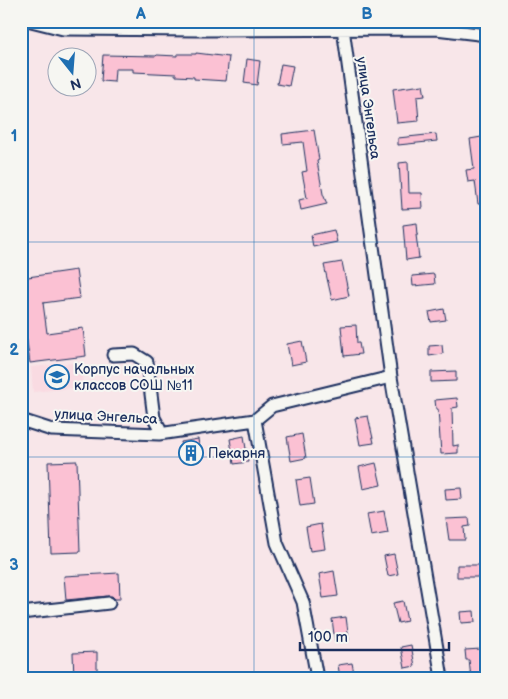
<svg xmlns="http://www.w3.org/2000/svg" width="508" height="699" font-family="'Balsamiq Sans',sans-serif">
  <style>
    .built { fill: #f9dbe2 }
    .building { fill: #fbc1d3; stroke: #1b2f5e }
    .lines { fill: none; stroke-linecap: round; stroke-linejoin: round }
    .minor-casing { stroke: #1b2f5e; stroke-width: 15 }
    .minor { stroke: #f6f6f2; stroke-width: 11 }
    .grid { fill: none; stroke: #1f6fb2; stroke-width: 1; stroke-opacity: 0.55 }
    .labels { text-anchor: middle; stroke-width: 4; stroke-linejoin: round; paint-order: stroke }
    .street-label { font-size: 14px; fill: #1b2f5e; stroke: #f6f6f2 }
    .poi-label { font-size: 14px; fill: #1b2f5e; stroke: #f6f6f2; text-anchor: start }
    .neatline { fill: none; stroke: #1f6fb2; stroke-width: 2 }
    .grid-label { font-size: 16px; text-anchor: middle; font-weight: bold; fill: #1f6fb2 }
  </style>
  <rect width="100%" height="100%" fill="#f8e6e9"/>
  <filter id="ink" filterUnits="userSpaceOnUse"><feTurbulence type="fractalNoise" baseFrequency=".02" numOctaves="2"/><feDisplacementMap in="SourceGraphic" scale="10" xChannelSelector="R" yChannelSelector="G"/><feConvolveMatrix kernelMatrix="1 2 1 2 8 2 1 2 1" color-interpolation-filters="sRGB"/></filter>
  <g filter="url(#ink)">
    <path class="built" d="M81,362l2,25 -50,5 -2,-25z"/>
    <path class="building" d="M196,53l33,4 -3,24 -32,-2v-2l-18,-1v-2l-43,-2v-3h-18l-1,13 -13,-1 2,-26 53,1 1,-1 20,1v-2h19z
      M247,59l13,2 -3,24 -13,-2z
      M281,64l12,2 -4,20 -12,-2z
      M423,85l2,11 -8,1 2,24 -22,2 -4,-34z
      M314,130l5,30 -2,1 6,33 4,10 -26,6 -2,-10 8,-2 -5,-26 5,-1 -4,-29 -20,2 -1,-10z
      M436,134l1,7 -39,4v-7z
      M487,136v68h-9l-3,-23 -7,1 -2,-12 8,-1 -4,-30z
      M408,162l1,31h13l1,15 -21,1 -3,-46z
      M417,223l1,12h-2l3,23 -13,2 -3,-35z
      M334,230l3,12 -24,5 -2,-12z
      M342,262l7,34 -17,4 -8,-35z
      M76,270l4,28 -37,5 4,30 36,-5 3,28 -56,7 -9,-64v-21z
      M434,274l1,10 -22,2 -1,-10z
      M444,309l2,11 -15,2 -2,-10z
      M356,325l1,18h2l2,11 -17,2 -3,-30z
      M302,341l4,21 -15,3 -4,-21z
      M442,345l1,9 -14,2v-10z
      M456,371v10l-25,1v-10z
      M457,398l1,9 -6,1 1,38 5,-1v8l-17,1 -3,-45h-2l-1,-9z
      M368,416l6,27 -14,2 -5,-27z
      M302,434l4,24 -15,3 -4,-24z
      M244,436l4,26 -14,2 -4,-25z
      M198,439l3,19 -17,3 -3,-19z
      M77,461l3,91 -29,1 -3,-91z
      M376,463l5,22 -18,4 -4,-22z
      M310,478l4,26 -14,2 -4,-26z
      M461,488l1,11 -16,1 -1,-11z
      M384,511l4,22 -17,3 -4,-22z
      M469,518l1,8 -6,1 1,13h-16l-3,-21z
      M321,524l4,25 -15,2 -4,-24z
      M394,554l4,20 -10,2 -4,-20z
      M457,565h24v12h-24z
      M334,571l4,25 -15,2 -4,-24z
      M119,573l1,26h-5l-3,-3h-4l-42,4 -2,-24z
      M403,601l4,20 -9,2 -5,-20z
      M474,611l1,11 -14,1 -1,-11z
      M346,617l3,23 -14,2 -3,-23z
      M411,645l4,21 -10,2 -4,-21z
      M481,649l1,20 3,-1 1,10h-15l-2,-18h-3l-1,-10z
      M97,652v26h-23l-1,-25z
      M352,663l3,15h-15l-2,-13z"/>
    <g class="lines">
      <defs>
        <path id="minor" d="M31,21l32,8 139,1 234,-1 51,6
          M342,21l49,356 51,301
          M113,355l21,-1 13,8 7,56 5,9v7
          M21,420l31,10 107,4 96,-14 17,-14 119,-29
          M255,420l22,123 26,59 14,76
          M21,613l88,-10"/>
      </defs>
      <use href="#minor" class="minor-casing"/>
      <use href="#minor" class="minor"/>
    </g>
  </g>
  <path class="grid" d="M254,21v657M21,242h466M21,457h466"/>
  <defs>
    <symbol id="school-ring" viewBox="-11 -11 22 22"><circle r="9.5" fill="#f6f6f2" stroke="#1f6fb2" stroke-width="1.5"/><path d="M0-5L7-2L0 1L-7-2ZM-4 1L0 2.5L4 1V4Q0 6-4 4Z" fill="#1f6fb2"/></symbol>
    <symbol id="building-ring" viewBox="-11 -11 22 22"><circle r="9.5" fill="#f6f6f2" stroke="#1f6fb2" stroke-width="1.5"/><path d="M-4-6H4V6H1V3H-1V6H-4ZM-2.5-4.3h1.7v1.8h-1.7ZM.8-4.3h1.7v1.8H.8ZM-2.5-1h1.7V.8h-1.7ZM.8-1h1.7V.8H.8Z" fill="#1f6fb2"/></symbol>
  </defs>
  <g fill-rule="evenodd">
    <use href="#school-ring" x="43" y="363" width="28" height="28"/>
    <use href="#building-ring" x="177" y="439" width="28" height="28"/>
  </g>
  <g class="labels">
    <g class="street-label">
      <text transform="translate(369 108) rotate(82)" y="5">улица Энгельса</text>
      <text transform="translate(106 416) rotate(3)" y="5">улица Энгельса</text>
    </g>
    <g class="poi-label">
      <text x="74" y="374">Корпус начальных<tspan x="74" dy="16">классов СОШ №11</tspan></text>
      <text x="208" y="458">Пекарня</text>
    </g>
  </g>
  <rect width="508" height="699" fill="none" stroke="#f6f6f2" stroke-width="55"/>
  <g transform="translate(72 72) rotate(163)"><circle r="24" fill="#f6f6f2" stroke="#9ea6b7"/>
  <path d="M0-4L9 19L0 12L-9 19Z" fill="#1f6fb2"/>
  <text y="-8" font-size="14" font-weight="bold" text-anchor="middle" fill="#1b2f5e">N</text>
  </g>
  <path d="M300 642v8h149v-8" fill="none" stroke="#1b2f5e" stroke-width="2.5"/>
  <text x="308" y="642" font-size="15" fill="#1b2f5e" stroke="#f6f6f2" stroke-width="4" paint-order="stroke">100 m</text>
  <rect x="28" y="28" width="452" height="644" class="neatline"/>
  <g class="grid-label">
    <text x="141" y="19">A</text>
    <text x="367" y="19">B</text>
    <text x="14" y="141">1</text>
    <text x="14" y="355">2</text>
    <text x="14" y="570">3</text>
  </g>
</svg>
